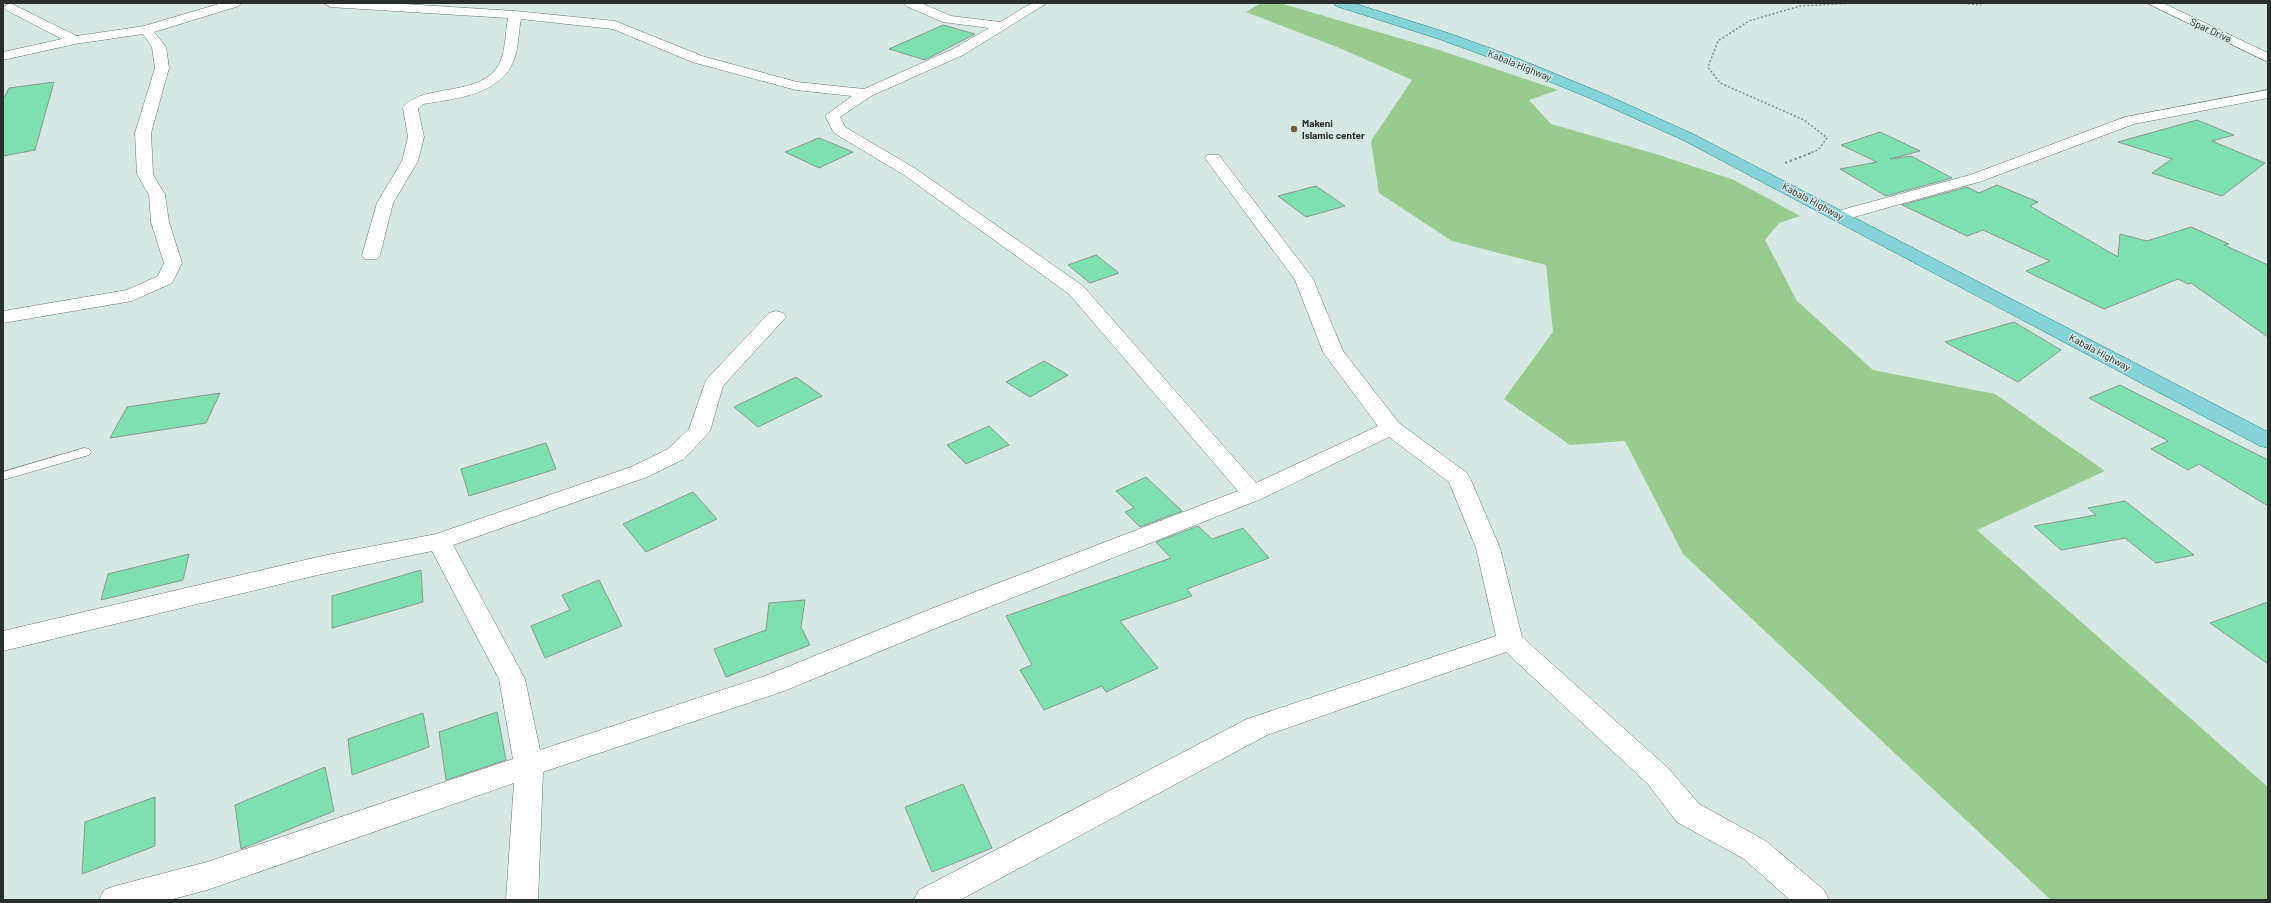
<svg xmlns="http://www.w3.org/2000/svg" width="2271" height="903" font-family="Barlow,sans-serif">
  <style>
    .green { fill: #99ca8e }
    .building { fill: #7de0ae; stroke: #8a9890 }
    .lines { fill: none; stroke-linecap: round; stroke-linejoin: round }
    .lane-casing { stroke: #687975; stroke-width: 1 }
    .street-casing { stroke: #687975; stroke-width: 1 }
    .primary-casing { stroke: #2e868a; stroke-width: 1 }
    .path-far1 { stroke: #84918e; stroke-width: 1.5; stroke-dasharray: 2 2; stroke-linecap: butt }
    .path { stroke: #84918e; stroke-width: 2; stroke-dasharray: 2.5 2.5; stroke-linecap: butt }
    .lane { fill: #fff; fill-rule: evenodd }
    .street { fill: #fff; fill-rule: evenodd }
    .primary { fill: #84d3d7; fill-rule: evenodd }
    .poi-dot { fill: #785e30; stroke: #d5e8e4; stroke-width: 1.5 }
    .labels { text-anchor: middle; stroke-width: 3; stroke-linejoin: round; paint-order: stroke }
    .far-street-label { font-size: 10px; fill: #282f2d; stroke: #d5e8e4 }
    .far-poi-label { font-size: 10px; font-weight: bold; fill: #282f2d; stroke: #d5e8e4; text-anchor: start }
  </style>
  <rect width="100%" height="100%" fill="#d5e8e4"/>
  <path class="green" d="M1261,3h19l156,46 122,41 -29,10 22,24 108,31 75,25 66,36 -21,7 -14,17 32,61 76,69 122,24 110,77 -128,59 291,257v113h-217l-368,-346 -58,-113 -55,4 -66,-46 49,-67 -7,-67 -94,-24 -73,-48 -8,-52 41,-61 -70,-31 -96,-37z"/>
  <path class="building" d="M943,25l32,9 -50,26 -36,-11z
    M54,82l-19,68 -32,6v-56l6,-12z
    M2197,120l37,15 -22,6 53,22 -43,33 -70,-23 20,-14 -54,-17z
    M1880,132l40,19 -30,8 21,-3 41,22 -66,18 -46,-27 37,-7 -36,-17z
    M819,138l34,14 -34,16 -34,-16z
    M1997,185l41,17 -8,4 88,51 2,-23 27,7 44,-14 38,17 -5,1 44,20v72l-77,-54 -3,1 -10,-5 -74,30 -78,-38 24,-10 -67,-31 -16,6 -65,-31 65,-18 12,6z
    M1316,186l29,20 -39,11 -28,-21z
    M1096,255l23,18 -29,10 -22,-18z
    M2014,322l47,28 -43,32 -73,-40z
    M1044,361l24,14 -38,22 -24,-15z
    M796,377l26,19 -64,31 -24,-20z
    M2120,385l148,75v46l-69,-42 -11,6 -37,-21 17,-8 -79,-43z
    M220,393l-14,30 -96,15 17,-31z
    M989,426l20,19 -43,19 -19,-19z
    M546,443l10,26 -87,27 -8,-27z
    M1146,477l36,34 -42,16 -15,-15 9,-4 -18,-17z
    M693,492l24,27 -71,33 -23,-28z
    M2125,501l69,54 -38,8 -31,-25 -64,12 -27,-24 62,-11 -8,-7z
    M1198,526l14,13 31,-11 26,30 -82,31 5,7 -72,25 38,47 -52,24 -4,-6 -58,24 -24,-40 12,-5 -26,-49 165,-58 -15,-16z
    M189,554l-6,26 -82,20 7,-26z
    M421,570l2,32 -91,26v-32z
    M599,580l23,46 -77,32 -14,-32 39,-16 -8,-15z
    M805,600l-4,27 9,18 -84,32 -12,-28 52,-19 3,-27z
    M2268,602v62l-58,-41z
    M497,712l9,48 -60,20 -7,-48z
    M423,713l6,34 -77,28 -4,-36z
    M325,767l9,44 -93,38 -6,-44z
    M963,784l29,64 -60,24 -27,-65z
    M155,797v49l-73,28 3,-52z"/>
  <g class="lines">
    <defs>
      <path id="lane" d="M84,448l5,1 2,3 -2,3 -86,25v-8z"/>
      <path id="street" d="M10,3l67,33 67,-10 78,-23h19l-2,3 -85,26 12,15 3,21 -18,65 2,41 12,21 4,27 13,41 -10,20 -40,18 -129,22v-12l124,-21 31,-14 6,-13 -13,-41 -2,-27 -12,-21 -2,-41 20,-65 -3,-21 -9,-13 -68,10 -72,16v-8l59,-13 -56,-29 -2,-3z
        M324,3h64l127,8 100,10 87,35 95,26 67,7 89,-40 36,-21 -46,-6 -37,-16 -2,-3h17l30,13 49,6 32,-19h15l-84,52 -92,41 -31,21 5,10 71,42 167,117 173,197 122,-57 -55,-74 -28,-72 -90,-122 2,-3h12l94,124 30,72 56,72 68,50 3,5 30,70 22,89 146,131 31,36 67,37 58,49 5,10h-39l-46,-41 -67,-37 -29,-38 -142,-132 -239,83 -307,165h-46l5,-10 328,-171 249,-83 -20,-88 -27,-66 -60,-45 -128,62 -315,125 -162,67 -241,81 -5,128h-32l8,-117 -307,107 -38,10h-70l5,-10 11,-4 92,-24 306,-103 -14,-80 -67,-128 -110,23 -319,77v-20l319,-75 114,-22 195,-67 37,-18 21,-20 17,-49 63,-67 7,-2 7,2 3,4 -63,69 -13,45 -26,28 -37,18 -194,68 72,134 15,71 225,-74 163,-66 310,-119 -169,-197 -165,-119 -70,-42 -9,-17 27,-20 -56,-6 -104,-28 -79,-33 -92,-10c-3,14 -2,30 -8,43 -13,33 -60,37 -90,42l-5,5 6,28 -6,24 -25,42 -13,52 -3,4h-12l-3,-4 15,-52 25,-42 6,-24 -5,-29c16,-24 71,-11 93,-39 10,-13 9,-35 12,-51l-178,-11z
        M2147,3h16l105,50v9z
        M2268,90v8l-134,26 -152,57 -142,40 -6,-1 -2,-4 2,-4 136,-37 155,-58z"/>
      <path id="primary" d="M1334,3h19l95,30 61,22 93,38 91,41 575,298v16l-8,-2 -577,-306 -91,-41 -93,-38 -60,-22 -103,-33z"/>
    </defs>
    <use href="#lane" class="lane-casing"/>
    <use href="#street" class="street-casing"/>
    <use href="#primary" class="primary-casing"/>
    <path class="path-far1" d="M1960,3l21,2
      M1808,154l10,-4 9,-12 -23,-18 -84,-37 -12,-16 10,-26 31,-20 51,-15 54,-3"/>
    <path class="path" d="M1785,163l26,-10"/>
    <use href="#lane" class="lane"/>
    <use href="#street" class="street"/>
    <use href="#primary" class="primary"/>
  </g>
  <circle class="poi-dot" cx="1294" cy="129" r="4"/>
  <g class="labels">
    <g class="far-street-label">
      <text transform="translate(2211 30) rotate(25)" y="4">Spar Drive</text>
      <text transform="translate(1520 65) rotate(22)" y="4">Kabala Highway</text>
      <text transform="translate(1813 201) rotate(28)" y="4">Kabala Highway</text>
      <text transform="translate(2100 352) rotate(28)" y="4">Kabala Highway</text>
    </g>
    <g class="far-poi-label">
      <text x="1302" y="127">Makeni<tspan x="1302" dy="12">Islamic center</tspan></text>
    </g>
  </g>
  <rect width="2271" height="903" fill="none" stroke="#282f2d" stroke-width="8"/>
</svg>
